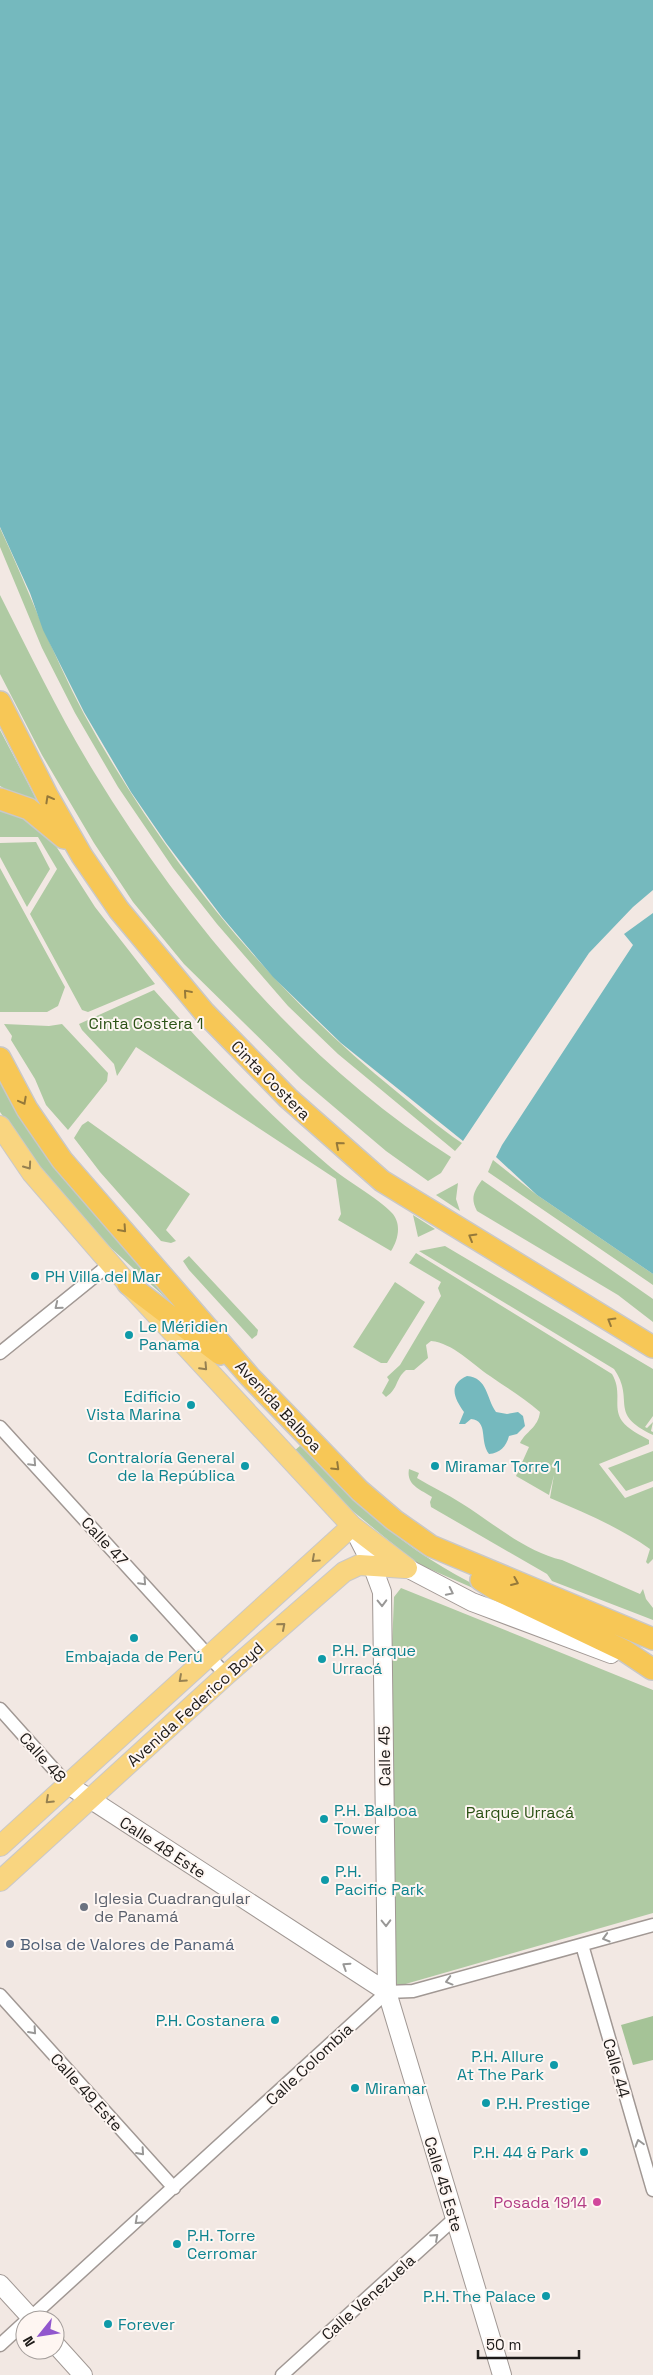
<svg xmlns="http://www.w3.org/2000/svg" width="653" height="2375" font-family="'Space Grotesk',sans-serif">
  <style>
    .green { fill: #afcaa3 }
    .forest { fill: #a5c397 }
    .water { fill: #75b9be }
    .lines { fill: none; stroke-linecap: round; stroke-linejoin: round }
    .minor-casing { stroke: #a19894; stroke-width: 15 }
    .secondary-casing { stroke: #a19894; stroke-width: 20 }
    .primary-casing { stroke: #c9c8c8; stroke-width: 22 }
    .trunk-casing { stroke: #c9c8c8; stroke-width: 24 }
    .minor { stroke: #fff; stroke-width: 12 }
    .secondary { stroke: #fff; stroke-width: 18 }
    .primary { stroke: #f9d580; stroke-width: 20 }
    .trunk { stroke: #f7c756; stroke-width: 21 }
    .oneway { stroke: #95793a }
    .oneway2 { stroke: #968151 }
    .oneway3 { stroke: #999897 }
    .culture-dot { fill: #0f9aa8; stroke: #fef6f2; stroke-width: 2 }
    .worship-dot { fill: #6b7280; stroke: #fef6f2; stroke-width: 2 }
    .service-dot { fill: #5c6f8a; stroke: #fef6f2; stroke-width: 2 }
    .hotel-dot { fill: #d1479c; stroke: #fef6f2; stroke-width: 2 }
    .labels { text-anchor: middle; stroke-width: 4; stroke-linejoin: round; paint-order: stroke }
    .park-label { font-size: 16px; fill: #2c5215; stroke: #fef6f2 }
    .street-label { font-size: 16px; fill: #1d1a18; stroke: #fef6f2 }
    .culture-label { font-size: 16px; fill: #0d838f; stroke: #fef6f2; text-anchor: start }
    .worship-label { font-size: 16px; fill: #5b616d; stroke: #fef6f2; text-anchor: start }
    .service-label { font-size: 16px; fill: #4e5e75; stroke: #fef6f2; text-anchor: start }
    .hotel-label { font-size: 16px; fill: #b23c85; stroke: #fef6f2; text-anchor: end }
  </style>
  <rect width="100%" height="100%" fill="#f2e8e3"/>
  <path class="green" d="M0,528c29,62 52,126 84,186 79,144 185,275 313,378 21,17 42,36 65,51l-7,8 -117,-97 -50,-48 -71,-82 -44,-56 -55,-81 -43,-74 -33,-65 -42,-101z
    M0,595c30,59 59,120 94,177 91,149 208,290 357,385l-10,16 -13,8 -42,-30 -85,-72 -117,-115 -51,-62 -39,-59 -52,-88 -42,-81z
    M0,730l42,80 -42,-24z
    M0,809l37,13 17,21 41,64 60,77 -67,28 -6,-2 -52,-96 27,-45 -19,-32h-38z
    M36,842l14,27 -23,38 -27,-50v-14z
    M0,868l65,119 -7,19 -11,6h-47z
    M154,990c55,62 111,122 174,175 18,16 49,32 64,48 10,11 6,27 -1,38l-53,-31 3,-6 -5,-35 -200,-132 -19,29 -3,-12 -32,-34 -3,-6z
    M4,1024l45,2 13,-2 46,49 -1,8 -39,49 -22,-25 -11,-26 -24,-39 1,-4z
    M0,1078l51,84 57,67 92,100 -100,-91 -60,-69 -40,-57z
    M88,1121l102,73 -24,36 10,11 -5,2 -10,-2 -61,-69 -26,-34 8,-13z
    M493,1160l44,35 116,79v11l-165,-113z
    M482,1180l171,119v23l-35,-27 -141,-84c-7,-13 -3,-20 5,-31z
    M458,1183l-2,16 4,12 -24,-16z
    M413,1215l22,14 -17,8z
    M445,1246l208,123v47l-8,11 2,1 6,-6 -2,9 2,1v3c-46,-22 -17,-34 -39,-66l-195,-118z
    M416,1253l196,121c11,19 0,32 10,47 6,8 18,14 27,19v4l-50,20 26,34 28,-11v72l-5,5 -2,-2 4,-13c-31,-22 -65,-36 -100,-51l4,-23 -5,20 -33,-19 13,-29 -9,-4c6,-12 18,-15 20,-31 -16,-14 -33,-24 -50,-36 -18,-12 -37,-33 -59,-35l-5,4 2,13 -14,12h-8c-11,9 -7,18 -20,27l-4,-4 7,-13 -2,-3 13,-12 41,-69 -3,-8 3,-6 -32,-19z
    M189,1256l69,74 -1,5 -5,4 -63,-69 -6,-9z
    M395,1282l30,20 -38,61h-6l-28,-16z
    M301,1445c34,32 66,68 104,97 37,28 82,49 123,70l-112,-49 -67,-55 -55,-57z
    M653,1451v30l-27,10 -18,-23z
    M409,1469l10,4 -2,5c15,9 30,16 44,25 31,19 64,49 101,57l78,34 3,-5 3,10 7,9v12l-101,-39 -5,-7 -116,-67 -1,-5 2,-5c-12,-8 -26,-12 -23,-28z
    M401,1588l252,102v223l-251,72 -6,-1 -2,-6 -10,-126 10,-255z"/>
  <path class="forest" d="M653,2016v44l-20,5 -12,-40z"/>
  <path class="water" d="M0,0h653v890l-20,17 -44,46 -126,188 -122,-98 -68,-66 -51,-60 -56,-74 -35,-51 -47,-80 -41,-82 -13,-37 -30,-66z
    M653,913v361l-116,-79 -41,-38 6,-12 131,-200 -9,-11z
    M467,1376c21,2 19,22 29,36l11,2 11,-2 5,4 2,10 -8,8 -8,2c-3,11 -9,17 -20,18 -10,-13 0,-33 -18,-35l-6,5h-6l5,-12c-9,-13 -17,-27 3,-36z"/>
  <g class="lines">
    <defs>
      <path id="minor" d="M0,1353l110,-89
        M0,1427l226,248
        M0,1709l67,75
        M582,1945l71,245
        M0,1995l174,193
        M28,2320l359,-328 26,-1 240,-66
        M0,2345l25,-23
        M282,2375l172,-156"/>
      <path id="secondary" d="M352,1526l20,39 10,27 5,400 115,383
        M407,1568l65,34 139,52
        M67,1784l320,208
        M0,2284l33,36
        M55,2344l28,31"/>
      <path id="primary" d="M0,1126l32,47 96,111 224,242 55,42
        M0,1846l352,-320
        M0,1881l226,-206 118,-103 15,-7 46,3"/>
      <path id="trunk" d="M0,702l47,93 35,61 37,54 85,102 84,86 94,83 271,166
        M0,799l29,10 35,29
        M0,1058l27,51 35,51 188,217 110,114 34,29 37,26 222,93
        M128,1284l92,70
        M481,1580l14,9 130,62 27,18"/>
    </defs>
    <use href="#minor" class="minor-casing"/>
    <use href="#secondary" class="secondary-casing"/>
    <use href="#primary" class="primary-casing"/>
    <use href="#trunk" class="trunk-casing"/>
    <use href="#minor" class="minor"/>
    <use href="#secondary" class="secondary"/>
    <use href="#primary" class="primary"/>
    <use href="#trunk" class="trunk"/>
  </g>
  <defs><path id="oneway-chevron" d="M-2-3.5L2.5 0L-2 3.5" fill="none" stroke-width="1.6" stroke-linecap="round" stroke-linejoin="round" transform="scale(1.25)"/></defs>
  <g class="oneway">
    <use href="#oneway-chevron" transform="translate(49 799) rotate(-119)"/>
    <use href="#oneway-chevron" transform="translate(187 993) rotate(-131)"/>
    <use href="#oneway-chevron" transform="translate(23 1101) rotate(62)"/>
    <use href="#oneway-chevron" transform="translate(339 1145) rotate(-139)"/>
    <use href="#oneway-chevron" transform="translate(123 1229) rotate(48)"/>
    <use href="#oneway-chevron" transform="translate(472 1237) rotate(-150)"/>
    <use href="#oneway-chevron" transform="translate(611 1321) rotate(-149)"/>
    <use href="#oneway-chevron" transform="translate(336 1467) rotate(44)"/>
    <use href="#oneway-chevron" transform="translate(515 1582) rotate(23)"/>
  </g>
  <g class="oneway2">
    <use href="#oneway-chevron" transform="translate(28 1166) rotate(55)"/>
    <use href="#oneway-chevron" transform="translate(204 1367) rotate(47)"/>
    <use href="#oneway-chevron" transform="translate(315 1559) rotate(138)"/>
    <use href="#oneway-chevron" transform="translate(282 1626) rotate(-41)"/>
    <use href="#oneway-chevron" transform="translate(182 1679) rotate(138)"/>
    <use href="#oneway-chevron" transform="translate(49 1800) rotate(137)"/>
  </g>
  <g class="oneway3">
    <use href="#oneway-chevron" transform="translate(58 1306) rotate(141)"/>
    <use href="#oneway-chevron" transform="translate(33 1463) rotate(47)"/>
    <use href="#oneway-chevron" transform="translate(143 1582) rotate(47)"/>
    <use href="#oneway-chevron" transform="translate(450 1592) rotate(26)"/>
    <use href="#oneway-chevron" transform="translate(382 1603) rotate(89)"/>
    <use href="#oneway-chevron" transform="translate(386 1923) rotate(89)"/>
    <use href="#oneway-chevron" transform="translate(606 1938) rotate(164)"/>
    <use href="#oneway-chevron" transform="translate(346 1966) rotate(-147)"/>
    <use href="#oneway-chevron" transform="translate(449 1981) rotate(165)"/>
    <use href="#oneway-chevron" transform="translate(33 2031) rotate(48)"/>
    <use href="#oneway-chevron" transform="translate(639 2143) rotate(-106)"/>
    <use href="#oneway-chevron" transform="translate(141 2152) rotate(48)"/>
    <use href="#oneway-chevron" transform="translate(138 2221) rotate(138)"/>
    <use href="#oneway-chevron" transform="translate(435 2237) rotate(-42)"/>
  </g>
  <g class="culture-dot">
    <circle cx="35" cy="1276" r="5"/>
    <circle cx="129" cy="1335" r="5"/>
    <circle cx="191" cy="1405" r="5"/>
    <circle cx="245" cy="1466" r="5"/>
    <circle cx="435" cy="1466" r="5"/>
    <circle cx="134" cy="1638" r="5"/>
    <circle cx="322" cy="1659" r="5"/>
    <circle cx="324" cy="1819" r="5"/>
    <circle cx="325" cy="1880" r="5"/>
    <circle cx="275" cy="2020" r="5"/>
    <circle cx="554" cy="2065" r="5"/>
    <circle cx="355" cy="2088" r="5"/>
    <circle cx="486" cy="2103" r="5"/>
    <circle cx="584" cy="2152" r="5"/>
    <circle cx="177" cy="2244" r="5"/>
    <circle cx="546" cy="2296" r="5"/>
    <circle cx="108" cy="2324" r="5"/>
  </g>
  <circle class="worship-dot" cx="84" cy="1907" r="5"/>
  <circle class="service-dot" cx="10" cy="1944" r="5"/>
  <circle class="hotel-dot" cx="597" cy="2202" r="5"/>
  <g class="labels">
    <g class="park-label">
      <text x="146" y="1029">Cinta Costera 1</text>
      <text x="520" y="1818">Parque Urracá</text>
    </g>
    <g class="street-label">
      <text transform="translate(271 1080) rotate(45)" y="6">Cinta Costera</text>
      <text transform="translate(279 1406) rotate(47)" y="6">Avenida Balboa</text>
      <text transform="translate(105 1541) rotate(47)" y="6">Calle 47</text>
      <text transform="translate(195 1704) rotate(-42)" y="6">Avenida Federico Boyd</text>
      <text transform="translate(384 1756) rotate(-91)" y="6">Calle 45</text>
      <text transform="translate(43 1757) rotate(48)" y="6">Calle 48</text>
      <text transform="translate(163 1847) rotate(33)" y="6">Calle 48 Este</text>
      <text transform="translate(309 2064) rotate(-43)" y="6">Calle Colombia</text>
      <text transform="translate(617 2068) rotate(74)" y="6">Calle 44</text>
      <text transform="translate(87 2092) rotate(48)" y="6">Calle 49 Este</text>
      <text transform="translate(444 2184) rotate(73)" y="6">Calle 45 Este</text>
      <text transform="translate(368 2297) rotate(-42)" y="6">Calle Venezuela</text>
    </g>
    <g class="culture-label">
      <text x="45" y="1282">PH Villa del Mar</text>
      <text x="139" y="1332">Le Méridien<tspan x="139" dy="18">Panama</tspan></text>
      <text x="181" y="1402" text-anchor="end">Edificio<tspan x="181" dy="18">Vista Marina</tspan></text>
      <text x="235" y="1463" text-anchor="end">Contraloría General<tspan x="235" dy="18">de la República</tspan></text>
      <text x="445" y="1472">Miramar Torre 1</text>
      <text x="332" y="1656">P.H. Parque<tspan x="332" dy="18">Urracá</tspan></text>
      <text x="134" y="1662" text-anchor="middle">Embajada de Perú</text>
      <text x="334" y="1816">P.H. Balboa<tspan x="334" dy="18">Tower</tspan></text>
      <text x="335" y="1877">P.H.<tspan x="335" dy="18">Pacific Park</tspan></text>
      <text x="265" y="2026" text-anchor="end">P.H. Costanera</text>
      <text x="544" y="2062" text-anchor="end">P.H. Allure<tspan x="544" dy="18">At The Park</tspan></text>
      <text x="365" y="2094">Miramar</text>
      <text x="496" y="2109">P.H. Prestige</text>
      <text x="574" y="2158" text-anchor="end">P.H. 44 &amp; Park</text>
      <text x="187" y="2241">P.H. Torre<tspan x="187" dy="18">Cerromar</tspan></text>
      <text x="536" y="2302" text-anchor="end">P.H. The Palace</text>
      <text x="118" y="2330">Forever</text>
    </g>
    <g class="worship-label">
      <text x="94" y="1904">Iglesia Cuadrangular<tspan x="94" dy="18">de Panamá</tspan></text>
    </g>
    <g class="service-label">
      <text x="20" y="1950">Bolsa de Valores de Panamá</text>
    </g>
    <g class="hotel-label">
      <text x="587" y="2208">Posada 1914</text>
    </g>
  </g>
  <g transform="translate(40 2335) rotate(240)"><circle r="24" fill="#fef6f2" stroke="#a49e9b"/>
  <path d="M0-4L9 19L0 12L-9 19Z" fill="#9157ce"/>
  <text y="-8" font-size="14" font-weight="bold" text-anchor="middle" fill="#1d1a18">N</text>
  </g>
  <path d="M478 2350v8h101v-8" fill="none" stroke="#1d1a18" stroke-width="2.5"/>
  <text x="486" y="2350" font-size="15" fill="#1d1a18" stroke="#fef6f2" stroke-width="4" paint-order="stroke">50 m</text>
</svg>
